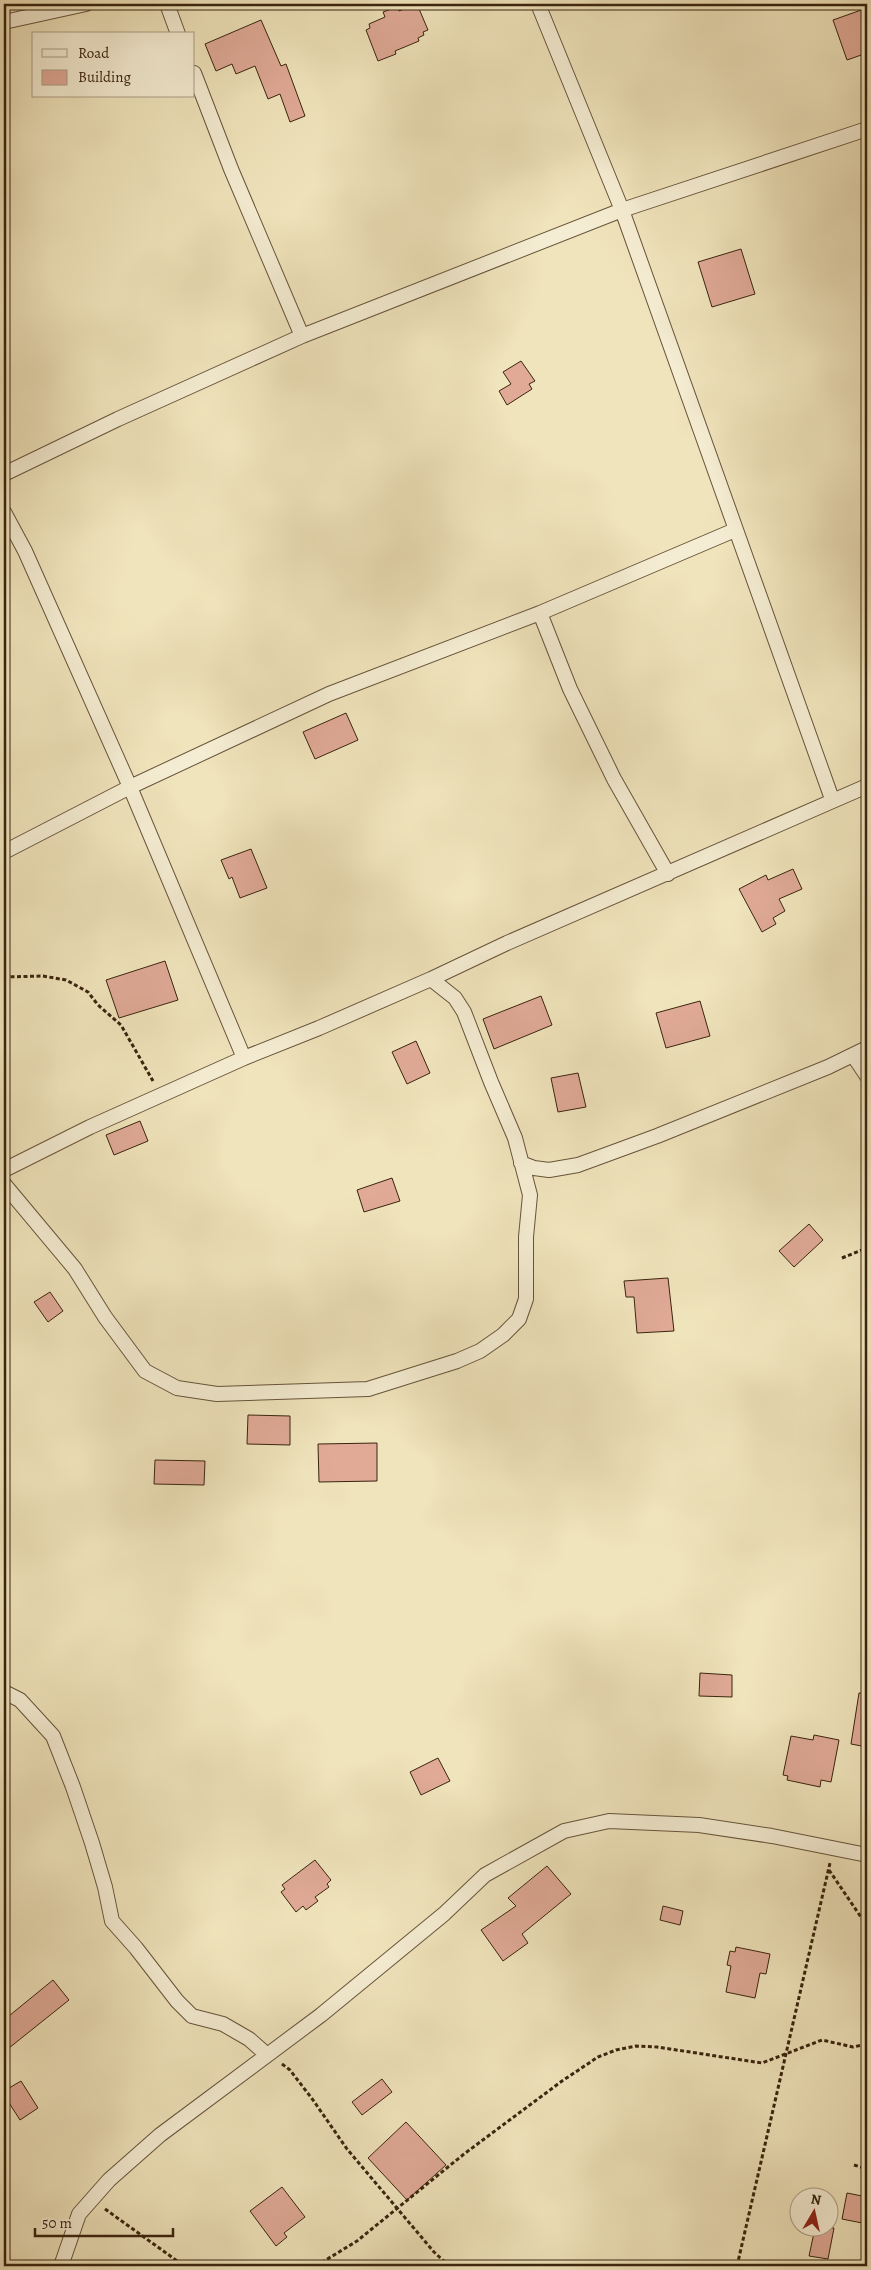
<svg xmlns="http://www.w3.org/2000/svg" width="871" height="2270" font-family="Alegreya,serif">
  <style>
    .building { fill: #e0aa97; stroke: #39240e }
    .lines { fill: none; stroke-linecap: round; stroke-linejoin: round }
    .minor-casing { stroke: #67543a; stroke-width: 16 }
    .path { stroke: #39240e; stroke-width: 3; stroke-dasharray: 4 2.5; stroke-linecap: butt }
    .minor { stroke: #f5edd3; stroke-width: 14 }
  </style>
  <rect width="100%" height="100%" fill="#f0e4bc"/>
  <filter id="stains"><feTurbulence type="fractalNoise" baseFrequency=".004" numOctaves="4"/><feColorMatrix values="0 0 0 0 .2 0 0 0 0 .09 0 0 0 0 .02 0 0 0 .5 -.17"/></filter>
  <radialGradient id="worn" r=".72"><stop offset=".6" stop-color="#630" stop-opacity="0"/><stop offset="1" stop-color="#630" stop-opacity=".3"/></radialGradient>
  <path class="building" d="M417,4l11,26 -5,2 1,3 -6,3 1,3 -24,10 1,3 -18,7 -12,-31 4,-2 -1,-4 16,-7 -2,-5 14,-5 2,4z
    M867,8v45l-20,7 -14,-40z
    M261,20l20,46 5,-2 19,52 -15,6 -10,-28 -12,5 -13,-33 -19,8 -4,-10 -16,7 -11,-27z
    M741,249l14,45 -43,13 -14,-45z
    M521,361l14,20 -6,3 3,5 -25,16 -8,-14 12,-7 -8,-12z
    M346,713l12,27 -43,19 -12,-27z
    M251,849l16,39 -27,10 -8,-21 -3,2 -8,-19z
    M793,869l9,20 -23,10 6,12 -12,7 3,6 -14,8 -23,-43 27,-14 2,5z
    M165,961l13,39 -59,18 -13,-38z
    M541,996l11,29 -58,24 -11,-30z
    M700,1001l10,35 -44,12 -10,-35z
    M416,1041l14,32 -23,11 -15,-32z
    M578,1073l8,34 -28,5 -7,-34z
    M140,1121l8,20 -34,14 -8,-20z
    M392,1178l8,23 -36,11 -7,-22z
    M809,1224l14,16 -29,27 -15,-16z
    M668,1278l6,53 -37,2 -3,-36h-8l-2,-16z
    M50,1292l13,19 -15,11 -14,-20z
    M248,1415l42,1v29l-43,-1z
    M377,1443v38l-58,1 -1,-38z
    M155,1460l50,1 -1,24 -50,-1z
    M700,1673l32,2v22l-33,-1z
    M859,1693h8v54l-16,-3z
    M814,1735l25,5 -8,42 -10,-2 -1,7 -33,-7 1,-4 -5,-1 8,-39 22,4z
    M438,1758l12,23 -29,14 -11,-23z
    M315,1860l16,20 -4,4 2,3 -14,10 3,4 -12,9 -3,-4 -7,6 -15,-20 4,-3 -3,-4z
    M547,1866l24,28 -49,40 6,9 -25,18 -22,-31 35,-24 -8,-8z
    M663,1906l20,5 -3,14 -20,-5z
    M736,1947l34,7 -4,20 -6,-1 -5,25 -29,-6 5,-26 -4,-1 3,-14 5,1z
    M53,1980l16,20 -65,52v-32z
    M382,2079l10,13 -30,23 -10,-13z
    M21,2081l17,27 -18,12 -16,-25v-4z
    M406,2122l40,43 -39,35 -39,-42z
    M282,2187l23,30 -21,16 3,4 -11,9 -26,-35z
    M847,2193l20,4v27l-25,-5z
    M815,2228h19l-6,31 -19,-3z"/>
  <g class="lines">
    <defs>
      <path id="minor" d="M167,4l11,30
        M538,4l84,206 210,589
        M4,22l82,-18
        M194,73l37,96 71,167
        M4,474l114,-55 184,-83 320,-126 245,-81
        M4,512l21,39 105,236 114,271
        M540,613l30,76 44,90 54,95
        M4,852l126,-65 199,-93 211,-81 195,-83
        M853,1055l14,21
        M521,1163l13,5 15,2 29,-5 79,-29 171,-69 39,-19
        M4,1170l86,-43 154,-69 75,-30 112,-49 76,-36 360,-157
        M4,1184l71,85 30,48 40,54 32,17 40,6 151,-5 89,-28 23,-10 23,-16 16,-16 7,-20v-62l4,-42 -15,-57 -24,-56 -27,-70 -9,-14 -24,-19
        M4,1692l16,8 33,36 20,51 19,56 13,44 7,34 24,27 41,53 15,15 31,8 26,15 17,15
        M61,2266l18,-52 30,-34 51,-45 161,-120 123,-101 41,-39 79,-44 45,-10 90,4 73,11 95,19"/>
    </defs>
    <use href="#minor" class="minor-casing"/>
    <path class="path" d="M4,977l39,-1 23,4 22,12 10,13 23,20 32,56
      M842,1258l25,-10
      M829,1870l38,56
      M282,2064l8,6 23,30 34,49 87,103 15,14
      M854,2165l13,4
      M105,2209l75,54 8,3
      M316,2266l41,-25 107,-87 98,-73 36,-24 18,-7 20,-4 21,1 105,16 60,-23 31,7 14,-3
      M737,2266l93,-403"/>
    <use href="#minor" class="minor"/>
  </g>
  <rect width="871" height="2270" fill="none" stroke="#f0e4bc" stroke-width="20"/>
  <rect x="5" y="5" width="861" height="2260" fill="none" stroke="#39240e" stroke-width="2.5"/>
  <rect x="10" y="10" width="851" height="2250" fill="none" stroke="#39240e"/>
  <rect x="32" y="32" width="162" height="65" fill="#f5edd3" stroke="#aa9d84"/>
  <rect x="42" y="49" width="25" height="8" fill="#f5edd3" stroke="#aa9d84"/>
  <text x="78" y="58" font-size="15" fill="#39240e">Road</text>
  <rect x="42" y="70" width="25" height="15" fill="#e0aa97" stroke="#aa9d84"/>
  <text x="78" y="82" font-size="15" fill="#39240e">Building</text>
  <g transform="translate(814 2212) rotate(9)"><circle r="24" fill="#f5edd3" stroke="#aa9d84"/>
  <path d="M0-4L9 19L0 12L-9 19Z" fill="#8f2418"/>
  <text y="-8" font-size="14" font-weight="bold" text-anchor="middle" fill="#39240e">N</text>
  </g>
  <path d="M35 2228v8h138v-8" fill="none" stroke="#39240e" stroke-width="2.5"/>
  <text x="42" y="2228" font-size="15" fill="#39240e" stroke="#f5edd3" stroke-width="4" paint-order="stroke">50 m</text>
  <rect width="100%" height="100%" filter="url(#stains)"/>
  <rect width="100%" height="100%" fill="url(#worn)"/>
</svg>
